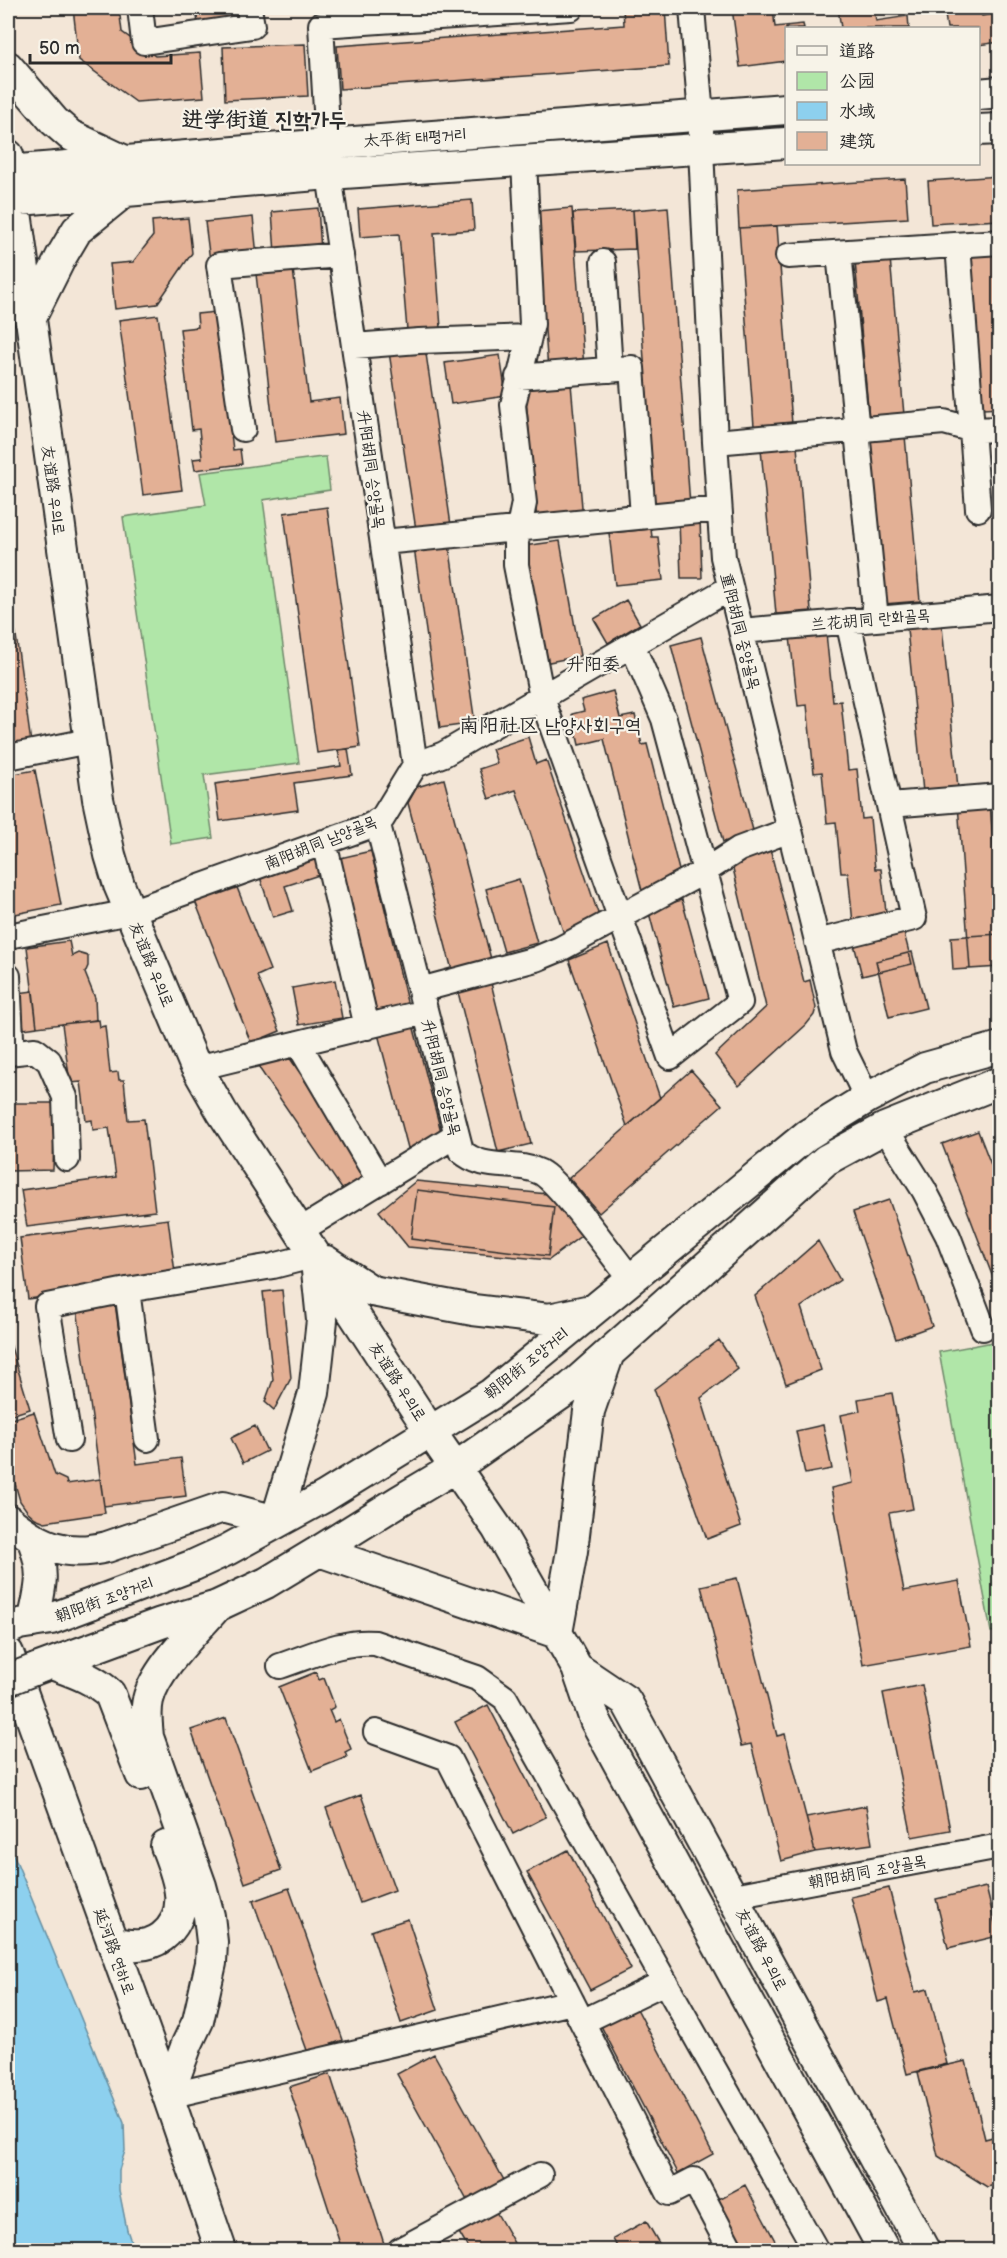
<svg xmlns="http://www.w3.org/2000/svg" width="1007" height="2258" font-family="'Balsamiq Sans','LXGW WenKai TC','Poor Story',sans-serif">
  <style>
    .green { fill: #b0e6a8; stroke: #6e886a; stroke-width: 1.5 }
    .water { fill: #8dd0ee; stroke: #668ea0; stroke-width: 1.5 }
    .building { fill: #e3b095; stroke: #2b2b2b; stroke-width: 1.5 }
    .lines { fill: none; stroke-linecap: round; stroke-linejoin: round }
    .minor-casing { stroke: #2b2b2b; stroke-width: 28 }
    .major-casing { stroke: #2b2b2b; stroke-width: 34 }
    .minor { stroke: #f7f3e8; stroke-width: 24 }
    .major { stroke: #f7f3e8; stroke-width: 30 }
    .major-bridge-casing { stroke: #2b2b2b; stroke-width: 34; stroke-linecap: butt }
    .major-bridge { stroke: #f7f3e8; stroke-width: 30 }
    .labels { text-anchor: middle; stroke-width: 4.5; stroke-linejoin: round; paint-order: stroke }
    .street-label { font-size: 16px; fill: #2b2b2b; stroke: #f7f3e8 }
    .neighbourhood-label { font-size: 18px; fill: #2b2b2b; stroke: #f7f3e8 }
    .quarter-label { font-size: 20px; fill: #2b2b2b; stroke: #f7f3e8 }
    .district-label { font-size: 22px; font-weight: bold; fill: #2b2b2b; stroke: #f7f3e8 }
  </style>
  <rect width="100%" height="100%" fill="#f3e6d7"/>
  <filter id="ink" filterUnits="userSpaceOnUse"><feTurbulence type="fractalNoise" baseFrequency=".0167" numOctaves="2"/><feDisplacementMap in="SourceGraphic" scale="12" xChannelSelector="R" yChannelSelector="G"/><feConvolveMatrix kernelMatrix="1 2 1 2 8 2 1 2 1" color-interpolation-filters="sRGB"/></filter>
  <g filter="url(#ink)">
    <path class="green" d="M322,457h4l4,33 -67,10 36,263 -95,12 9,63 -42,6 -48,-327 83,-12 -6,-32z
      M999,1341l1,290 -9,1 -52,-280z"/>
    <path class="water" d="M8,1841l116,282 1,28 -6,19v20l8,40 7,20h-126z"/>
    <path class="building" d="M73,8h46l3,24 33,24 45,-3 4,44 -68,5 -57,-42z
      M196,8h39l1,11 -38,5z
      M623,8h42l4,58 -329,23 -3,-43 287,-21z
      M732,8h41l2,19 28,-3 1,4h-18v33l-46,6z
      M838,8h36l2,13 32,-5 1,12h-68z
      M944,8h36l2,8 18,-3v29l-22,3v-17h-31z
      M305,44l3,52 -83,4 -2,-53z
      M1000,176v44l-69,4 -3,-43z
      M905,179l3,39 -169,10 -2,-38z
      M472,200l2,30 -40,3 7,95 -34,2 -8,-96 -39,3 -2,-28z
      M668,207l22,298 -35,3 -22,-298z
      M318,208l3,42 -46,3 -3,-41z
      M572,208l12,160 -36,2 -12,-159z
      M633,210l2,39 -59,2 -3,-38z
      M253,217l4,39 -47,5 -5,-39z
      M188,218l4,35 -35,51 -42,5 -5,-45 23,-2 20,-26 -1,-15z
      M777,226l15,198 -38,2 -15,-198z
      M1000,249v159l-17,1 -14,-157z
      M890,258l14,157 -35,4 -14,-158z
      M293,269l16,133 31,-4 4,36 -69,8 -19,-168z
      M216,312l17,138 7,-1 2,15 -47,6 -2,-11 9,-1 -3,-29 -7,1 -12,-101 18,-2 -1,-13z
      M158,315l24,175 -39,5 -24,-175z
      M425,347l26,178 -35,5 -27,-178z
      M500,355l6,41 -55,8 -6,-41z
      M571,384l12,134 -46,4 -12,-134z
      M1000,433v138l-11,-137z
      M905,436l15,165 -36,3 -14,-165z
      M797,446l14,165 -35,3 -15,-165z
      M327,507l33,240 -43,6 -33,-240z
      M700,519l2,59h-21l-2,-58z
      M651,529l1,8h6l5,43 -48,5 -6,-52z
      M560,541l20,115 -36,7 -20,-117z
      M449,544l26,179 -35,5 -26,-180z
      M626,600l14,24 -32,19 -14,-24z
      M13,614l19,136 -24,3v-138z
      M942,626l16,162 -35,4 -16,-163z
      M826,633l7,69 8,-1 7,69 9,-1 5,50 8,-1 5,51h6l6,51 -34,3 -5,-50h-7l-5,-51 -9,1 -5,-51 -8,1 -7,-68 -9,1 -8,-69z
      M701,637l53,197 -31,8 -52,-197z
      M613,691l7,27 15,-3 7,30 5,-1 35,138 -40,9 -38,-152 -25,6 -7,-31 12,-3 -3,-11z
      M528,737l8,27 10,-4 56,165 -37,12 -49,-147 -27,9 -10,-30 18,-6 -5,-14z
      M348,749l4,26 -58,8 4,27 -78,11 -5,-37 126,-18 -3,-16z
      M35,770l26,135 -46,9 -7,-39v-100z
      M444,779l48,184 -39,11 -45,-171 9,-16z
      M990,802l10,136v29l-30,2 -12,-165z
      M770,849l34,133 6,-2 6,28 -2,7 -8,10 -67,61 -24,-31 51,-48 -35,-147z
      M371,851l37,155 -31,7 -37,-155z
      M317,859l5,15 -37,12 8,25 -20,6 -13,-40z
      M519,879l18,64 -33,9 -18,-63z
      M236,885l34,85 -13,6 23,55 -29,12 -56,-142z
      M682,900l27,98 -35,9 -26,-98z
      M904,933l8,31 -50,12 -8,-32z
      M1000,934v33l-47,3 -2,-33z
      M69,941l3,15 6,-3 10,3v10l-3,7 10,25 1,22 -59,7 -10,-80z
      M608,944l52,154 -33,28 -58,-166z
      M912,952l14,56 -37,9 -13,-56z
      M335,980l7,38 -43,7 -7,-37z
      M491,983l40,161 -33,8 -40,-160z
      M33,991l4,36 -13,2 -6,-36z
      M99,1020l1,7 5,-1 5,47 8,-1 1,8h5l4,40 16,-1 11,92 -128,16 -6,-37 95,-13 -7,-49 -16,2 -1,-10 -6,1 -5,-39 -11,1 -8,-59z
      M412,1021l31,118 -35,9 -31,-118z
      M283,1048l86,127 -25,17 -87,-127z
      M691,1070l31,35 -123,108 -30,-35z
      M8,1103h47l-2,67 -45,1z
      M978,1131l22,57v108l-58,-152z
      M416,1181l142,14 28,37 -37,28 -141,-13 -29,-36z
      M417,1190l137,17 -6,49 -137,-17z
      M889,1200l43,126 -36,13 -43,-127z
      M168,1219l8,61 -148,19 -8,-61z
      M818,1241l22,39 -39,27 20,63 -35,14 -31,-88z
      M282,1290l9,88 -17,32 -9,-8 8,-22 -10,-88z
      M115,1303l22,161 44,-6 5,38 -82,10 -27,-198z
      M8,1337l22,72 -22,7z
      M719,1340l19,29 -37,29 40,128 -34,13 -53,-150z
      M892,1393l21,116 -24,4 15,78 55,-10 12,65 -108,19 -32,-177 22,-5 -12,-68 19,-4 -2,-12z
      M34,1412l21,63 11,5 1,4 33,-5 5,34 -60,9 -10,-4 -8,-7 -7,-10 -12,-41v-40z
      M823,1425l9,44 -27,5 -9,-43z
      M255,1426l12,25 -24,12 -12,-25z
      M737,1578l40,158 8,-2 30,118 -34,9 -30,-117 -10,2 -40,-160z
      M316,1672l3,8 5,-2 11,29 -6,3 5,12 5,-3 12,30 -6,3 2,5 -35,14 -33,-84z
      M922,1685l28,145 -38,7 -29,-144z
      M488,1705l58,112 -33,17 -58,-112z
      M226,1718l55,152 -36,13 -54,-153z
      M361,1795l34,95 -35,13 -34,-95z
      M866,1806l6,38 -57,8 -9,-35z
      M568,1850l63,119 -41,21 -63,-118z
      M986,1887l12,49 -50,12 -12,-49z
      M289,1888l54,152 -35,13 -55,-152z
      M889,1888l26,104 13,-3 19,75 -40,10 -19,-75 -10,3 -27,-105z
      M408,1919l30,91 -37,13 -30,-92z
      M634,2003l79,151 -35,19 -79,-151z
      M434,2054l71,128 -37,20 -71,-128z
      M966,2061l19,78 15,-4v49l-13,3 -49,-31 -20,-84z
      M330,2074l56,176h-44l-53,-163z
      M745,2185l35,65h-38l-27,-49z
      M495,2210l23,40h-49l-11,-19z
      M646,2221l17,29h-44l-6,-11z"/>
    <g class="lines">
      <defs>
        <path id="minor" d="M140,8l4,34 108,-16 -3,-18
          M692,8l9,108v33l14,293 8,115 121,494 23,47
          M328,144l-7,-119 250,-17
          M524,162l8,162 -19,81 11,98 -8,39v23l26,133 128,359 70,-55 -76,-283 -32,-74
          M329,174l86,591
          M958,245l20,264
          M839,253l37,366
          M788,256l212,-14
          M603,262l7,108
          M354,346l65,-5 109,-4
          M518,377l114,-9 11,148
          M243,429l-24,-164 122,-10
          M715,442l229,-20 29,8 27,-1
          M383,542l336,-33
          M741,631l259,-23
          M8,757l81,-16
          M890,805l110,-9
          M377,821l84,330c23,21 53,9 79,21 20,10 73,85 90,106
          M324,842l43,185
          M8,936l122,-24 237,-85 15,-8 33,-54 29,-11 286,-166
          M817,942l97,-24 -66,-297
          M8,976l3,62 -3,11
          M420,990l116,-31 24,-10 145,-78 34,-22 51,-19
          M298,1043l82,139
          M8,1053l27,-3 14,11 16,36 2,62
          M197,1068l228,-56
          M885,1128l39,62 24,46 35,92
          M299,1231l157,-96
          M127,1290l20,149
          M69,1440l-22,-134 80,-16 146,-24 43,-11
          M280,1666c31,-10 62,-26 95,-23l102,35 28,20 311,552
          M376,1732l72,26 221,435 25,-13 37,70
          M734,1896l266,-50
          M582,2022l83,-40
          M168,2096l404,-94
          M400,2250l140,-75"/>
        <path id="major" d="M8,67l46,54 16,14 55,26
          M978,94l22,-2
          M978,130l22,-1
          M8,155l90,644 12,56 9,30 75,178 28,49 208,319 67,97 80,140 18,52 289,530
          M8,171l320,-27 458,-35
          M8,201l321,-27 457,-31
          M30,319l31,-62 16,-27 48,-39
          M326,1261l46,30 101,19 76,9 37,-8
          M8,1520c32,26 57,37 99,27l116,-40 53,14
          M276,1521l38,-128 8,-73 -6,-59
          M32,1538c14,35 9,49 1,84
          M319,1551l238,82 15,-82 17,-140 19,-55
          M8,1629l11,-5 32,-5 143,-54 33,-15 97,-53 167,-103 316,-259 60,-37 58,-30 75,-21
          M8,1653l160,443 53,154
          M52,1664c21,8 41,14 58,30l31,81
          M577,1668l49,33 298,549
          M36,1669l125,-46 56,-17 49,-23 53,-32 80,-50 57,-34 115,-80 255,-227 59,-32 115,-46
          M112,1942c17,4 35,6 50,-5 31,-24 16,-60 4,-91
          M168,2096l19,-52 11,-23 13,-58 1,-21 -3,-26 -8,-30 -53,-149c-1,-12 -3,-25 0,-37 7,-31 48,-69 69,-94"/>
      </defs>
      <use href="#minor" class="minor-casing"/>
      <use href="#major" class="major-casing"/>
      <use href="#minor" class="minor"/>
      <use href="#major" class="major"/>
      <defs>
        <path id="major-bridge" d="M8,1680l28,-11"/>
      </defs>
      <use href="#major-bridge" class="major-bridge-casing"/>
      <use href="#major-bridge" class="major-bridge"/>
    </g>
  </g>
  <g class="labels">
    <g class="street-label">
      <text transform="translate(415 137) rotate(-4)" y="6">太平街 태평거리</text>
      <text transform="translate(372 469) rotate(82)" y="6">升阳胡同 승양골목</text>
      <text transform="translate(54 490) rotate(82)" y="6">友谊路 우의로</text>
      <text transform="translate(870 619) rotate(-5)" y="6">兰花胡同 란화골목</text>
      <text transform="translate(741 631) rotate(76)" y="6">重阳胡同 중양골목</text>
      <text transform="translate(320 842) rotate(-22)" y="6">南阳胡同 남양골목</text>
      <text transform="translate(152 964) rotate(67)" y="6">友谊路 우의로</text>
      <text transform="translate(442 1077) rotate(76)" y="6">升阳胡同 승양골목</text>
      <text transform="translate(526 1363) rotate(-39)" y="6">朝阳街 조양거리</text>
      <text transform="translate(398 1381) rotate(57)" y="6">友谊路 우의로</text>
      <text transform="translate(104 1599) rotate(-20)" y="6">朝阳街 조양거리</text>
      <text transform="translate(867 1871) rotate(-11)" y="6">朝阳胡同 조양골목</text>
      <text transform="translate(762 1949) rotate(62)" y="6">友谊路 우의로</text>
      <text transform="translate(115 1951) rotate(70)" y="6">延河路 연하로</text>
    </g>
    <g class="neighbourhood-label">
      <text x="593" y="670">升阳委</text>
    </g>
    <g class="quarter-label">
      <text x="550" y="732">南阳社区 남양사회구역</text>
    </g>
    <g class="district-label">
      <text x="264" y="127">进学街道 진학가두</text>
    </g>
  </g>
  <rect width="1007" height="2258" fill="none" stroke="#f7f3e8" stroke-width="30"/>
  <rect x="15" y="15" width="977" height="2228" fill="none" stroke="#2b2b2b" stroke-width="2" filter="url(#ink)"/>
  <rect x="785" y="27" width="195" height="138" fill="#f7f3e8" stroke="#a5a39c" stroke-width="1.5"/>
  <rect x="797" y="46" width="30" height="9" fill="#f7f3e8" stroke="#a5a39c" stroke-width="1.5"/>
  <text x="839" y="57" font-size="18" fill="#2b2b2b">道路</text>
  <rect x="797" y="72" width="30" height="18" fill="#b0e6a8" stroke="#a5a39c" stroke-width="1.5"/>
  <text x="839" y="87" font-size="18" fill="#2b2b2b">公园</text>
  <rect x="797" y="102" width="30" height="18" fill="#8dd0ee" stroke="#a5a39c" stroke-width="1.5"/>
  <text x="839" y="117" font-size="18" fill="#2b2b2b">水域</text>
  <rect x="797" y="132" width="30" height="18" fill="#e3b095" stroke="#a5a39c" stroke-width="1.5"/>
  <text x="839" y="147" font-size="18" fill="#2b2b2b">建筑</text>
  <path d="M30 54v9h141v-9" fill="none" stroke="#2b2b2b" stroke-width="3"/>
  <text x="39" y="54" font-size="18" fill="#2b2b2b" stroke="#f7f3e8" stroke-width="4.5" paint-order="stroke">50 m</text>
</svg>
